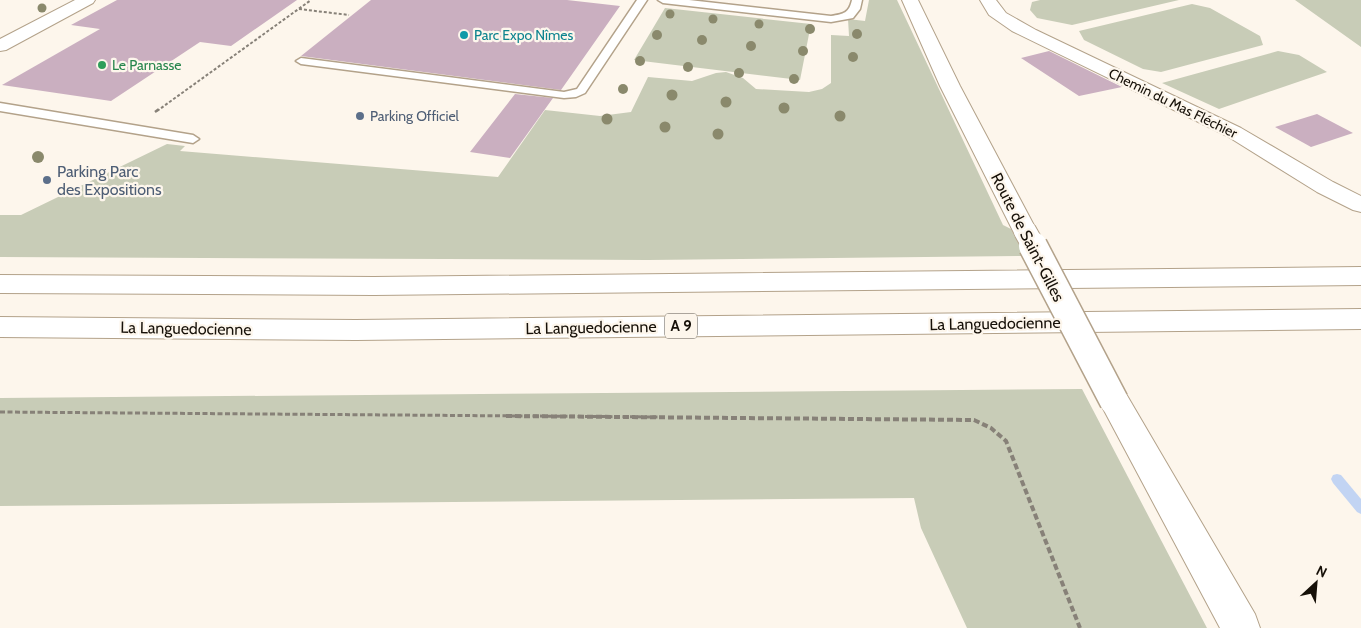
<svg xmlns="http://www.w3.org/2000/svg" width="1361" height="628" font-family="Cabin,sans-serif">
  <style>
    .green { fill: #c8ccb7 }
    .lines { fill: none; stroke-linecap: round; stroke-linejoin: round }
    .stream { fill: #c2d4f3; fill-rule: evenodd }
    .building { fill: #caafc0 }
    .lane-casing { stroke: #b3a28a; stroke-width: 3 }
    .street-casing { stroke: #b3a28a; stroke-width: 2 }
    .secondary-casing { stroke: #b3a28a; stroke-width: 2 }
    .highway-casing { stroke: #b3a28a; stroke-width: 2 }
    .path-far3 { stroke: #878178; stroke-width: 2; stroke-dasharray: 3 2; stroke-linecap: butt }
    .path-far2 { stroke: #878178; stroke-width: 2.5; stroke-dasharray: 4.5 2; stroke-linecap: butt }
    .path-far1 { stroke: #878178; stroke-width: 3; stroke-dasharray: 5 2.5; stroke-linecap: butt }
    .path { stroke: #878178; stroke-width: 4; stroke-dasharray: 6 3; stroke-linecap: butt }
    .lane { fill: #fff; fill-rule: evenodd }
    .street { fill: #fff; fill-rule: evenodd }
    .secondary { fill: #fff; fill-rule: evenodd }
    .highway { fill: #fff; fill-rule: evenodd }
    .secondary-bridge-far1-casing { stroke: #b3a28a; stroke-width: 24; stroke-linecap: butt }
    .secondary-bridge-casing { stroke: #b3a28a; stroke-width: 31; stroke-linecap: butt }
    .secondary-bridge-far1 { stroke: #fff; stroke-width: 22 }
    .secondary-bridge { stroke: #fff; stroke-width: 28 }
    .tree { fill: #8a896c }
    .culture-dot { fill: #0f9aa8; stroke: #fdf6ec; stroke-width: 2 }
    .leisure-dot { fill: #2e9e5b; stroke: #fdf6ec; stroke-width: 2 }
    .service-dot { fill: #5c6f8a; stroke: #fdf6ec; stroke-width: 2 }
    .labels { text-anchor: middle; stroke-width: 4.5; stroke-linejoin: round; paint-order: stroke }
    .far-culture-label { font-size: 14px; fill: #0d838f; stroke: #fdf6ec; text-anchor: start }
    .far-leisure-label { font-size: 14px; fill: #27864d; stroke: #fdf6ec; text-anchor: start }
    .far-street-label { font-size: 14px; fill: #161008; stroke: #fdf6ec }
    .far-service-label { font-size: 14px; fill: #4e5e75; stroke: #fdf6ec; text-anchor: start }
    .shield { fill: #fdf6ec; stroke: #5b554c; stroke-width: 1 }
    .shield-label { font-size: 15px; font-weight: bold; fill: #161008 }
    .service-label { font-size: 16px; fill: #4e5e75; stroke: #fdf6ec; text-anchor: start }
    .street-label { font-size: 16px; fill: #161008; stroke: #fdf6ec }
  </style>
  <rect width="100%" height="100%" fill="#fdf6ec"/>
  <path class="green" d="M869,0h28l106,225 8,4 14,27 -377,4 -648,-3v-42h21l146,-71 18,2 -5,5 318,26 47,-67 55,6 31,-4 17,-35 44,4 24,-8 10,-1 17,6 13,11 53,3 13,-3 9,-6v-48l18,1 -1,-17 17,2z
    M1040,0h139l-107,25 -35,-7 -7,-8 2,-8z
    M1295,0h66v47z
    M1192,4l18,4 50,28 3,9 -102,27 -18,-3 -59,-29 -5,-9z
    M665,8l146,16 -11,56 -166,-20z
    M1278,51l21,4 28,17 -108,37 -57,-26z
    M1082,389l125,239h-240l-46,-100 -7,-30 -914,8v-108z"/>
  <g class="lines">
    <path class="stream" d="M1337,474l4,1 20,24v15l-4,-2 -24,-29 -2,-4 2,-4z"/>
  </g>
  <path class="building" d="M117,0h180l-66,46 -31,-4 -89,59 -109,-16 98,-56 -29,-4z
    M371,0h196l53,6 -59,84 -260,-34z
    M1049,51l73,36 -43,9 -58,-38z
    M515,94l38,4 -43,60 -40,-6z
    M1317,114l36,19 -42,14 -36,-20z"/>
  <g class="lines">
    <defs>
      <path id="lane" d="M637,0h10l-62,93 -9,4 -12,1 -263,-34 -5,-3 5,-3 263,34 13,-3z
        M658,0h31l142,16c13,-2 18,-3 21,-16h10l-2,9 -7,9 -22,4 -168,-19z
        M0,103l193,32 6,4 -6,4 -193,-32z"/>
      <path id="street" d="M75,0h20l-2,3 -87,47 -6,1v-12z
        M980,0h16l10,13 30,17 205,98 92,54 28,14v16l-8,-2 -36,-18 -90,-56 -215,-105 -23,-16z"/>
      <path id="secondary" d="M902,0h16l42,86 77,145 -3,6 -9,2 -9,-2 -3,-6 -73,-145z
        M1114,389l11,3 130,222 5,14h-40l-121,-227 4,-9z"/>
      <path id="highway" d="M1361,267v18l-987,10 -374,-2v-18l374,2z
        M1361,309v20l-1005,11 -356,-3v-20l356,3z"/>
    </defs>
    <use href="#lane" class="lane-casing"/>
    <use href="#street" class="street-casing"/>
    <use href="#secondary" class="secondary-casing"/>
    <use href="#highway" class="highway-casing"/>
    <path class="path-far3" d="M299,9l50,6
      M157,111l154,-111"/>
    <path class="path-far2" d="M155,112l4,-3"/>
    <path class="path-far1" d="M0,412l658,5"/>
    <path class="path" d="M506,416l468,4 17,8 15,13 74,187"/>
    <use href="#lane" class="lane"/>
    <use href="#street" class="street"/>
    <use href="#secondary" class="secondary"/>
    <use href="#highway" class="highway"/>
    <defs>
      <path id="secondary-bridge-far1" d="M1025,231l9,16"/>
      <path id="secondary-bridge" d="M1033,246l81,155"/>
    </defs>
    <use href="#secondary-bridge-far1" class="secondary-bridge-far1-casing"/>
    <use href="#secondary-bridge" class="secondary-bridge-casing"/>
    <use href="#secondary-bridge-far1" class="secondary-bridge-far1"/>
    <use href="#secondary-bridge" class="secondary-bridge"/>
  </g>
  <g class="tree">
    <circle cx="42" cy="8" r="4.5"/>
    <circle cx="670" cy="14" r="4.5"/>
    <circle cx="713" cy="19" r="4.5"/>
    <circle cx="759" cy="24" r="4.5"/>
    <circle cx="810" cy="29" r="5"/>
    <circle cx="857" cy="34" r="5"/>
    <circle cx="657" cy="35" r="5"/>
    <circle cx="702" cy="40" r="5"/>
    <circle cx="751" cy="46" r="5"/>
    <circle cx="803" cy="51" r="5"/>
    <circle cx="853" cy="57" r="5"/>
    <circle cx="640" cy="61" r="5"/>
    <circle cx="688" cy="67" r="5"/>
    <circle cx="739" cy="73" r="5"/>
    <circle cx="794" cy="79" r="5"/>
    <circle cx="623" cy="89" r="5"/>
    <circle cx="672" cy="95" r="5.5"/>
    <circle cx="726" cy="102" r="5.5"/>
    <circle cx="784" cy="108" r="5.5"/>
    <circle cx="840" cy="116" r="5.5"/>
    <circle cx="607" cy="119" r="5.5"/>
    <circle cx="665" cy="127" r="5.5"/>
    <circle cx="718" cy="134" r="5.5"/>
    <circle cx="38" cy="157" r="6"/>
  </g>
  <circle class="culture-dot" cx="464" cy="35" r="5"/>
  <circle class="leisure-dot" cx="102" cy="65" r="5"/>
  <g class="service-dot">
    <circle cx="360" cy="116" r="5"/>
    <circle cx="47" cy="180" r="5"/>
  </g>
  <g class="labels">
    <g class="far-culture-label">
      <text x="474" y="40">Parc Expo Nîmes</text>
    </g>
    <g class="far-leisure-label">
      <text x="112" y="70">Le Parnasse</text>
    </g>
    <g class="far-street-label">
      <text transform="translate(1173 103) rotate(26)" y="5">Chemin du Mas Fléchier</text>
    </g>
    <g class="far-service-label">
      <text x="370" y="121">Parking Officiel</text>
    </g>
    <rect class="shield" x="665" y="313.5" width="32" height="25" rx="4"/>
    <g class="shield-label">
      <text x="681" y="331">A 9</text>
    </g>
    <g class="service-label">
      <text x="57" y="177">Parking Parc<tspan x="57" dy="18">des Expositions</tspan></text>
    </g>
    <g class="street-label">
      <text transform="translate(1028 237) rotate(63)" y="6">Route de Saint-Gilles</text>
      <text transform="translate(995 323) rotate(-1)" y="6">La Languedocienne</text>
      <text transform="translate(591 327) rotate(-1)" y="6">La Languedocienne</text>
      <text transform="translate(186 328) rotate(1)" y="6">La Languedocienne</text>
    </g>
  </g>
  <g transform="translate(1316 583) rotate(26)" stroke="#fdf6ec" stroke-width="4" paint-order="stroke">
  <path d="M0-4L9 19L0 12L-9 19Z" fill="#161008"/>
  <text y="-8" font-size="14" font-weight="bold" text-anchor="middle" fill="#161008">N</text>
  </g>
</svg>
